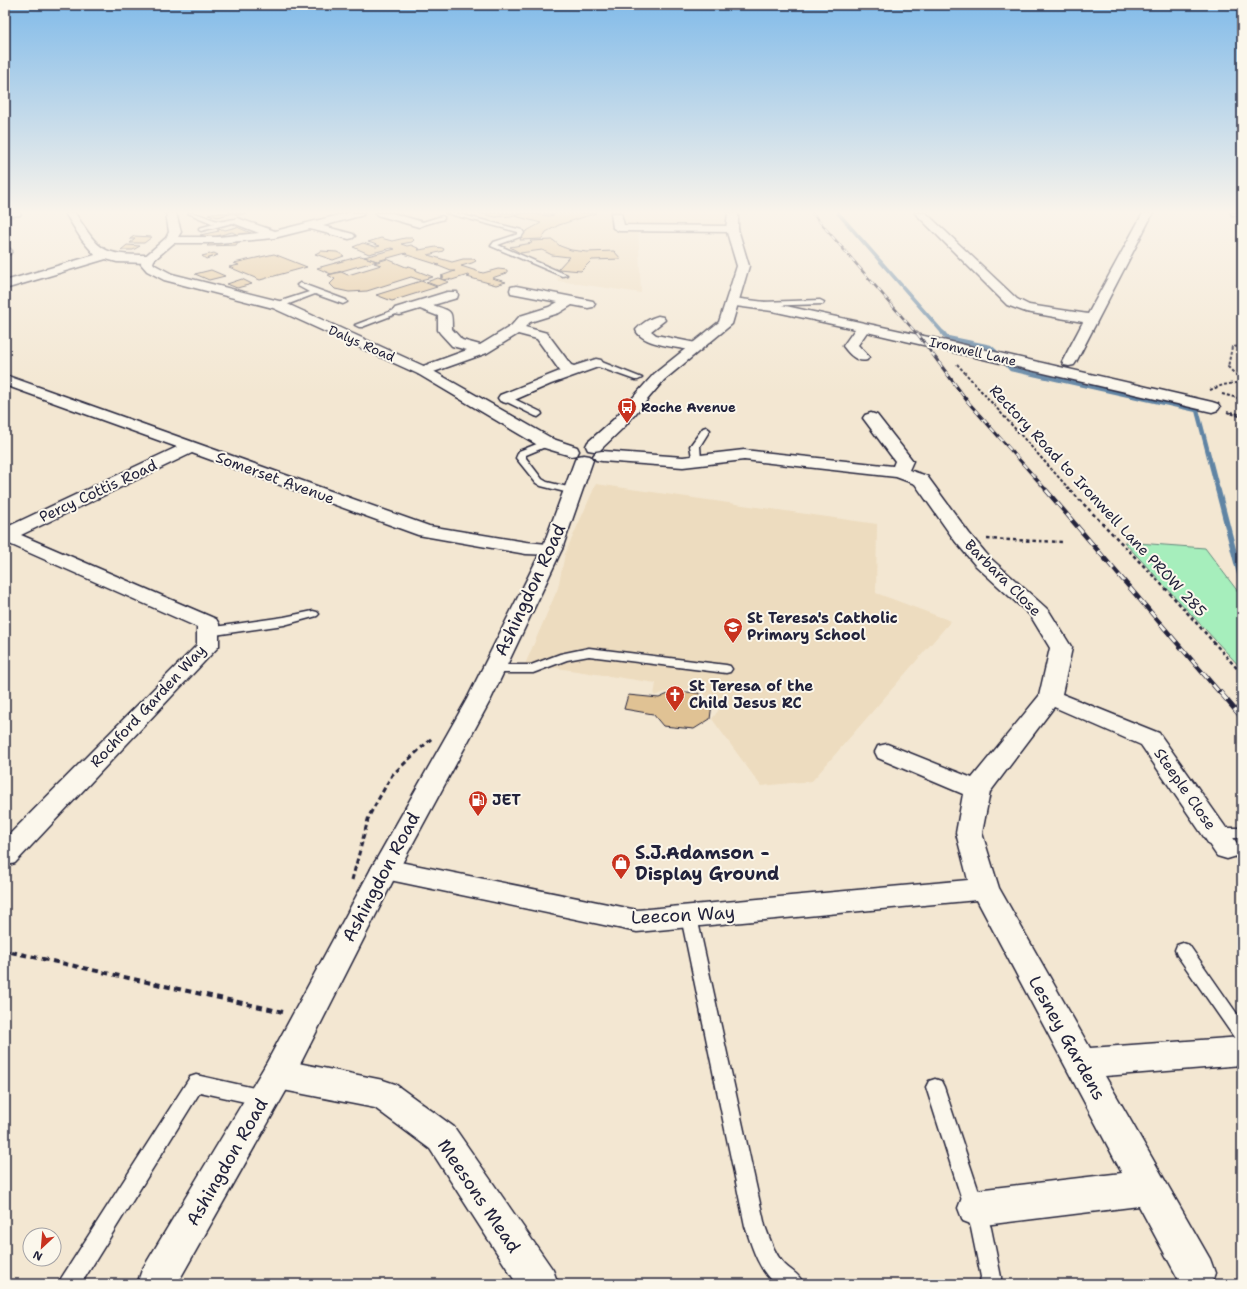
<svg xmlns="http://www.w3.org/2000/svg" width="1247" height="1289" font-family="'Shantell Sans',sans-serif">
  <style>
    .built { fill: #eddcbf }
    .green { fill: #a6eebc; stroke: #64887c }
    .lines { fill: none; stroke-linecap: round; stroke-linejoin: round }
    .stream-far2 { stroke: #6084a4; stroke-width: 3.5 }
    .stream-far1 { stroke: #6084a4; stroke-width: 4.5 }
    .stream { stroke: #6084a4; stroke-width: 5.5 }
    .building { fill: #e0c294; stroke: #22223b }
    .lane-casing { stroke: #22223b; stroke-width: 3 }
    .street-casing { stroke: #22223b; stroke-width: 3 }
    .secondary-casing { stroke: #22223b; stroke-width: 3 }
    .path-far3 { stroke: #22223b; stroke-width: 2; stroke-dasharray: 3 2; stroke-linecap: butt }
    .path-far2 { stroke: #22223b; stroke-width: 2.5; stroke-dasharray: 3.5 3; stroke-linecap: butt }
    .path-far1 { stroke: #22223b; stroke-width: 3; stroke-dasharray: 5 3.5; stroke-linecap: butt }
    .path { stroke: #22223b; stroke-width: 4; stroke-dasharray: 6 4.5; stroke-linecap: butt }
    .lane { fill: #fbf7ec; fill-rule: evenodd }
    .street { fill: #fbf7ec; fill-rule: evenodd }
    .secondary { fill: #fbf7ec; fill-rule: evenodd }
    .rail-far3-casing { stroke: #22223b; stroke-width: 2.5 }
    .rail-far2-casing { stroke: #22223b; stroke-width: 3 }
    .rail-far1-casing { stroke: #22223b; stroke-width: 4.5 }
    .rail-casing { stroke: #22223b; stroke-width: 5 }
    .rail-far3 { stroke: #fbf7ec; stroke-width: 1.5; stroke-dasharray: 5; stroke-linecap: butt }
    .rail-far2 { stroke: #fbf7ec; stroke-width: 2; stroke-dasharray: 6; stroke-linecap: butt }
    .rail-far1 { stroke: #fbf7ec; stroke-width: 3; stroke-dasharray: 8; stroke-linecap: butt }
    .rail { stroke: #fbf7ec; stroke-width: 3.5; stroke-dasharray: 11; stroke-linecap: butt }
    .labels { text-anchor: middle; stroke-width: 4; stroke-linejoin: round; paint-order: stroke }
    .far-street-label { font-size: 13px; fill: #22223b; stroke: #fbf7ec }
    .far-poi-label { font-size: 13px; font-weight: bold; fill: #22223b; stroke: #fbf7ec; text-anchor: start }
    .street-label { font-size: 15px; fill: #22223b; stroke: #fbf7ec }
    .poi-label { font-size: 15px; font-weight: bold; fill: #22223b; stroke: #fbf7ec; text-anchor: start }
    .near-street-label { font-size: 18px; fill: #22223b; stroke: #fbf7ec }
    .near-poi-label { font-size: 18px; font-weight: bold; fill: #22223b; stroke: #fbf7ec; text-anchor: start }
  </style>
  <rect width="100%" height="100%" fill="#f3e7d2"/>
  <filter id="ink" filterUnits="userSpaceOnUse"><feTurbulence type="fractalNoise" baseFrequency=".025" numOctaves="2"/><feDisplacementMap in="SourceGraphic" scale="8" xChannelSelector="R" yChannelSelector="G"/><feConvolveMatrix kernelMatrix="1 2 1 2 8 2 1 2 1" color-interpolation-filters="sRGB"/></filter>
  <g filter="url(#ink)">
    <path class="built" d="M447,213h282l-5,10h2l-5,4 -83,1 3,65 -83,-12 -1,-8 -70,-29 37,-14z
      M596,484l281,40 -1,69 75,28 -139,160 -51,5 -49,-67 9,-12 -19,-15 -25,-4 -23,8 2,-13 -106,-16 -7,4 -20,-2 35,-81 7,-34z"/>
    <path class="green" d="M1124,542l81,6 37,49v72z"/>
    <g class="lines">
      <path class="stream-far2" d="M838,213l106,121"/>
      <path class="stream-far1" d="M943,333l4,5 43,9 9,8
        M1003,360l8,9 186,41 21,81"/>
      <path class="stream" d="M1218,490l24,93"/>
    </g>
    <path class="building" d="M212,213h34l-8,2 -5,-2 -15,4 -10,-3z
      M479,213h42l-10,3 -16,1z
      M525,213l24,3 5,-1 -11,-2h53l-37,12 -13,7 -4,7 -22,1 3,-7 18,-10 -26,-7z
      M237,227l14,6 -15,3 -3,-1 3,-1 -4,-2 -22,6 -10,-3 19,-4 -2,-1 6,-1 2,1z
      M134,236l18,1 -8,6h-14l5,-4h-5z
      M381,238l11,3 13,-3h7l2,2 -2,2 -11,2 6,2 4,-1 9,4 -2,1h1l17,-3 6,1 2,1 -1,2 -15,4 24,7 11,-3h11l2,2 -4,2 -11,3 22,7 15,-4 9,1v3l-15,5 14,4 -10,3 -29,-8 3,-1 -2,-1 -16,5 -4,-1 -4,1 -4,-2 4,-1 -3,-1 14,-5h-4l-15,-6h3l-35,-11h3l-1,-1 -29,8 -13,-4 31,-8 -4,-1 -22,6 -16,-7 10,-4 13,4 4,-1 -12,-4z
      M553,240l7,6 11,4 16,2 27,-1 7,8 -29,1 -11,11 -23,-2 11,-12 -17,-2 -10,-5 -22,3 -10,-6 22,-4 -2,-2z
      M238,242l-2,3 -29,1 3,-3z
      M127,245l13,1 -7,4h-12z
      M321,251l16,1 7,4 -11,4 -18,-6z
      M214,253l4,2 -12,4 -4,-3z
      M274,254l33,13 -47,13 -31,-13 10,-2 -5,-2z
      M361,256l16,5 -46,13 -14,-6z
      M387,259l19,8 3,-1 8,3 -2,1 18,7 -13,3 -9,-3 -44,14 -18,1 -14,-3 -5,-5 5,-5 -7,-4 13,-3 7,3 33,-10 -7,-2z
      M211,270l14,6 -16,4 -14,-6z
      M438,278l11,4 -12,4 -11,-4z
      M242,279l10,5 -15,4 -10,-4z
      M421,281l16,6 -45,14 -16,-6z
      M675,691l23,2 14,11 -2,15 -16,10 -31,-3 -10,-12 -29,-5 4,-14 31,3z"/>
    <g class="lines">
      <defs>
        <path id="lane" d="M188,213c11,-1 20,6 31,8 7,2 14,-5 21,0l-39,10 -2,-1v-2l15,-4z
          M446,213h9l67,17 2,3 -2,3 -24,9 69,30 -5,1 -71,-30 3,-4 24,-8v-2z
          M442,216l2,1v2l-25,7 -3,-2z
          M300,283l46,17 1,2 -4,2 -28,-10 -34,13h-6v-4l34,-11 -11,-6 -1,-1z
          M820,300l4,2 -1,2 -61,2 -4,-2 4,-2z
          M397,309h6l1,2 -42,16h-3l-4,-2z
          M593,361h6l43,17 -4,2h-3l-42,-15z
          M506,395l35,17 1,2 -4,3 -3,-1 -32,-16 -1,-2 1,-2z
          M706,427l4,3 -10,16 1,14 -5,3 -3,-1 -3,-16 13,-18z
          M547,440l5,3 -2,2 -24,10v3l16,21 5,3 29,7 2,2 -2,2 -3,1 -32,-8 -5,-3 -20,-25 3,-7z
          M313,611l4,1 2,2 -2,2 -33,9 -76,11 -4,-1 -2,-3 2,-3 4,-1 76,-11z
          M589,648l137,17 4,1 2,3 -2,3 -4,1 -137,-17 -22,4 -34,13h-40l-4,-1 -2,-3 2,-3 4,-1h38l29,-11z
          M1215,828h27v10h-27l-5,-1 -2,-4 2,-4z
          M689,911l6,2 2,4 68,309c5,13 9,27 19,38 7,7 15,10 20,20h-29c-17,-15 -23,-37 -30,-58l-64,-309 2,-4z
          M1183,943l6,2 53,76v22l-6,-3 -59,-85 -2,-5 2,-5z
          M196,1075l67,15 7,2 2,6 -2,6 -7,2 -63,-14 -119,192h-23l4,-7 128,-200z
          M935,1079l6,2 3,6 47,141 10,49v7h-22l2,-7 -10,-49 -45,-141 3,-6z"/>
        <path id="street" d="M5,213h16l-1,2 -15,2z
          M65,213h10c25,38 26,42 73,42l4,1 2,3 -2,3 -4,1 -31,-1 -11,-3 -101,30v-8l90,-26 -13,-15z
          M347,213h17l-1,2 -40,11 30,8 2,2 -2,2 -4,1 -39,-10 -36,9 -56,5h-47l-4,-1 -2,-2 2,-2 4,-1h47l41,-4 -26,-10 -2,-2 6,-3 38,13z
          M376,213h16l31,9 2,2 -6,3 -42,-12z
          M611,213h10l3,12 108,1 6,3 -6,3 -113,-1 -6,-3z
          M915,213h11l91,86 12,6 59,9 55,-101h10l-77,149 -2,3 -5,1 -5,-1 -2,-3 21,-40 -57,-10 -19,-7z
          M5,246l4,2 3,3 -2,3h-5z
          M516,286l77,15 2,3 -2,3 -5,1 -16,-3 -13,8 -29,9 -5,5 22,6 24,32 3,1 22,-7 5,1 2,3 -2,3 -50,18 -39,17 -6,2 -6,-2 -2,-3 2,-3 60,-24 -23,-32 -19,-5 -31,19 -59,21 -5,1 -5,-1 -2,-3 2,-3 49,-18 -15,-4 -12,-13 -2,-3v-14l-18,-7 -20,6 -5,-1 -2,-3 2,-3 52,-16h10l1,3 -1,3 -24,7c19,7 19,4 19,24l10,11 18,5 31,-19 9,-10 29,-9 9,-5 -47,-9 -1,-3 1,-3z
          M733,298l39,5 184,40 256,59 6,2 2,3 -2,3 -6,2 -345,-80 -9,13 11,12 -2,3c-10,3 -18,-6 -24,-14l12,-17 -83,-18 -44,-6 -2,-3 2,-3z
          M658,316l5,1 2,3 -14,11 5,4 45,9 2,3 -2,3 -5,1c-14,-3 -55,-6 -60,-21 5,-6 14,-12 22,-14z
          M5,375l424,151 97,16 33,3 3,4 -3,4 -7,2 -26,-1 -108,-19 -226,-82 -171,82 195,84 3,5v22l-204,217 -10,3v-27l192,-194v-18l-192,-85v-14l172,-81 -172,-62z
          M871,413l6,2 36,46 -4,9 18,6 42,57 20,24 56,50 4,4 23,37 -10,46 97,39 82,116 -4,7 -10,3 -10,-3 -76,-111 -87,-38 -64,85 -8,41 17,55 91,160 152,-11v28l-137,11 105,183 5,14 -4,11h-30l-42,-78 -163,20 -13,-5 -5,-13 5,-13 13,-5 146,-17 -145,-273 -340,32 -252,-53 -10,-3 -4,-7 4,-7 10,-3 252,51 331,-30 -12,-47 7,-39 -85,-36 -3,-6 3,-6 9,-2 85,34 67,-82 11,-48 -20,-33 -55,-50 -20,-24 -40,-57 -19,-7 -152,-17 -61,7 -81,-6 -6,-1 -3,-4 3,-4 6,-1 81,6 61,-7 149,16 2,-5 -32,-43 2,-3z
          M278,1059l105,21 12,4 59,43 99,143 5,14h-41l-87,-135 -55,-41 -97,-19 -12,-5 -5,-10 5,-10z"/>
        <path id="secondary" d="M166,213h10l5,19 -6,10 -21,18 -1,3 2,2 17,9 111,28 145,66 125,71 24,8 2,4 -2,4 -6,1 -30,-9 -123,-73 -145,-66 -109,-28 -17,-9 -6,-7 1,-5 24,-21 3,-6z
          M728,213h10v16l11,37 -17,58 -68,56 -39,46 -25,24 -6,1 -6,-1 -2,-4 2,-4 25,-22 41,-46 65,-52 18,-56 -11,-37z
          M1231,213h11v3l-10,-1z
          M584,455l6,1 3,4 -31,89 -71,150 -92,170 -109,215 -113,200h-40l5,-14 124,-206 105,-195 96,-170 75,-150 33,-89 3,-4z"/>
      </defs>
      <use href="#lane" class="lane-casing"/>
      <use href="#street" class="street-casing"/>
      <use href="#secondary" class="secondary-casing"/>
      <path class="path-far3" d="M1242,346l-10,1 -4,20 14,14
        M957,364l114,127
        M1210,390l13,-5 19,-3
        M1222,394l20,5
        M1227,412l15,5
        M1231,412l11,3"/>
      <path class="path-far2" d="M1070,490l95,98 77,86
        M987,539l77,3"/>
      <path class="path-far1" d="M352,880l17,-64 23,-41 41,-38
        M5,951l11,2"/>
      <path class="path" d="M11,952l272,60"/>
      <use href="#lane" class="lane"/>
      <use href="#street" class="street"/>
      <use href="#secondary" class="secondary"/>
      <defs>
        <path id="rail-far3" d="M812,213l105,121"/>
        <path id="rail-far2" d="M917,333l51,69 79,89"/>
        <path id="rail-far1" d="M1046,490l174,203"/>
        <path id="rail" d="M1220,692l22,26"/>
      </defs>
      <use href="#rail-far3" class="rail-far3-casing"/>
      <use href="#rail-far2" class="rail-far2-casing"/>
      <use href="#rail-far1" class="rail-far1-casing"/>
      <use href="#rail" class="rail-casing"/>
      <use href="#rail-far3" class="rail-far3"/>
      <use href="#rail-far2" class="rail-far2"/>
      <use href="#rail-far1" class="rail-far1"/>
      <use href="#rail" class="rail"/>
    </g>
  </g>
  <linearGradient id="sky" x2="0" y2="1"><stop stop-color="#82bbe9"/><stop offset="0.54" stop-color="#faf4eb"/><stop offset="1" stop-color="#faf4eb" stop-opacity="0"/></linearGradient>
  <rect width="1247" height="393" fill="url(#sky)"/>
  <defs>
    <symbol id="bus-pin" viewBox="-11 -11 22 30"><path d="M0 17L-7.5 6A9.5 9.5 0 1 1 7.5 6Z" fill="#c8321e" stroke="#fbf7ec"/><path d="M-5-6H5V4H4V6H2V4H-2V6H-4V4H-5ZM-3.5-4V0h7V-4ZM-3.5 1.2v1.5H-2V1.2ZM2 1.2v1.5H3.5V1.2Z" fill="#fff"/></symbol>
    <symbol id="school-pin" viewBox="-11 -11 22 30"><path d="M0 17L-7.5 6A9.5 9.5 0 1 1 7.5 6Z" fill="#c8321e" stroke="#fbf7ec"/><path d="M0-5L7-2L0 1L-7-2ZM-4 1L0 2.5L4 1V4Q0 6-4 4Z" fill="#fff"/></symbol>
    <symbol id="church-pin" viewBox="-11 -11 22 30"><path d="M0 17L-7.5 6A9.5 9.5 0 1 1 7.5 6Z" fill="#c8321e" stroke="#fbf7ec"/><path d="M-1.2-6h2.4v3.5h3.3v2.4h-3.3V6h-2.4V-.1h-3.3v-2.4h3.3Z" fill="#fff"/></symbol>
    <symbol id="fuel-pin" viewBox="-11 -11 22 30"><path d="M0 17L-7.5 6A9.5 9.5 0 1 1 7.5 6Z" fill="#c8321e" stroke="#fbf7ec"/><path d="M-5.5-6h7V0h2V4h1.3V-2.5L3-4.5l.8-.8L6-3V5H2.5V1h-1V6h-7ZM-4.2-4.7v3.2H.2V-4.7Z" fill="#fff"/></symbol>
    <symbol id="shop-pin" viewBox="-11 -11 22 30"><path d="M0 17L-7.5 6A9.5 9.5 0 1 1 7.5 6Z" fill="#c8321e" stroke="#fbf7ec"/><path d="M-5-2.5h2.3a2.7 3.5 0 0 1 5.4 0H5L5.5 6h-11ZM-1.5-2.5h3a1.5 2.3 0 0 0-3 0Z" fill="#fff"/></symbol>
  </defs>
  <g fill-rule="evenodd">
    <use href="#bus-pin" x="616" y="396" width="22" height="30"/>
    <use href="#school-pin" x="722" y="616" width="22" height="30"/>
    <use href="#church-pin" x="664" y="684" width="22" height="30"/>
    <use href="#fuel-pin" x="467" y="789" width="22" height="30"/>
    <use href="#shop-pin" x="610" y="852" width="22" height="30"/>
  </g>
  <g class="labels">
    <g class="far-street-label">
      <text transform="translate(362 343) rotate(24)" y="5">Dalys Road</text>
      <text transform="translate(973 351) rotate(13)" y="5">Ironwell Lane</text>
    </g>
    <g class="far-poi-label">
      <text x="641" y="412">Roche Avenue</text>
    </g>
    <g class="street-label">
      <text transform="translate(275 478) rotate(20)" y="5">Somerset Avenue</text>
      <text transform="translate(98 491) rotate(-25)" y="5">Percy Cottis Road</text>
      <text transform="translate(1098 501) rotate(47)" y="5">Rectory Road to Ironwell Lane PROW 285</text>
      <text transform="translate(1003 578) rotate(45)" y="5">Barbara Close</text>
      <text transform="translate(148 706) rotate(-47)" y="5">Rochford Garden Way</text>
      <text transform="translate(1185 789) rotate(55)" y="5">Steeple Close</text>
    </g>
    <g class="poi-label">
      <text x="747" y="623">St Teresa's Catholic<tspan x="747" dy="17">Primary School</tspan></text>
      <text x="689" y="691">St Teresa of the<tspan x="689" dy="17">Child Jesus RC</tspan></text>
      <text x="492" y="805">JET</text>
    </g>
    <g class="near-street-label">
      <text transform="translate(530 590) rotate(-65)" y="6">Ashingdon Road</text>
      <text transform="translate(381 877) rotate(-62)" y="6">Ashingdon Road</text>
      <text transform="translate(683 915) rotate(-3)" y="6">Leecon Way</text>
      <text transform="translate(1067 1038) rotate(61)" y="6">Lesney Gardens</text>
      <text transform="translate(227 1162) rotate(-60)" y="6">Ashingdon Road</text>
      <text transform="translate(479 1196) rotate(56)" y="6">Meesons Mead</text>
    </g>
    <g class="near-poi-label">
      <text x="635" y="859">S.J.Adamson -<tspan x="635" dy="21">Display Ground</tspan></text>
    </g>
  </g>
  <rect width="1247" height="1289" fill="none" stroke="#fbf7ec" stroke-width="20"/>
  <rect x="10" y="10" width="1227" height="1269" fill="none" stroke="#22223b" stroke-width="1.5" filter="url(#ink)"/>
  <g transform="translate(42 1247) rotate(206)"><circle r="19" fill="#fbf7ec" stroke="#a4a2a5"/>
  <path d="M0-3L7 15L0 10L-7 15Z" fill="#c8321e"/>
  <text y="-6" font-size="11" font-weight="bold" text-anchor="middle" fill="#22223b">N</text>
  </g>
</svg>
